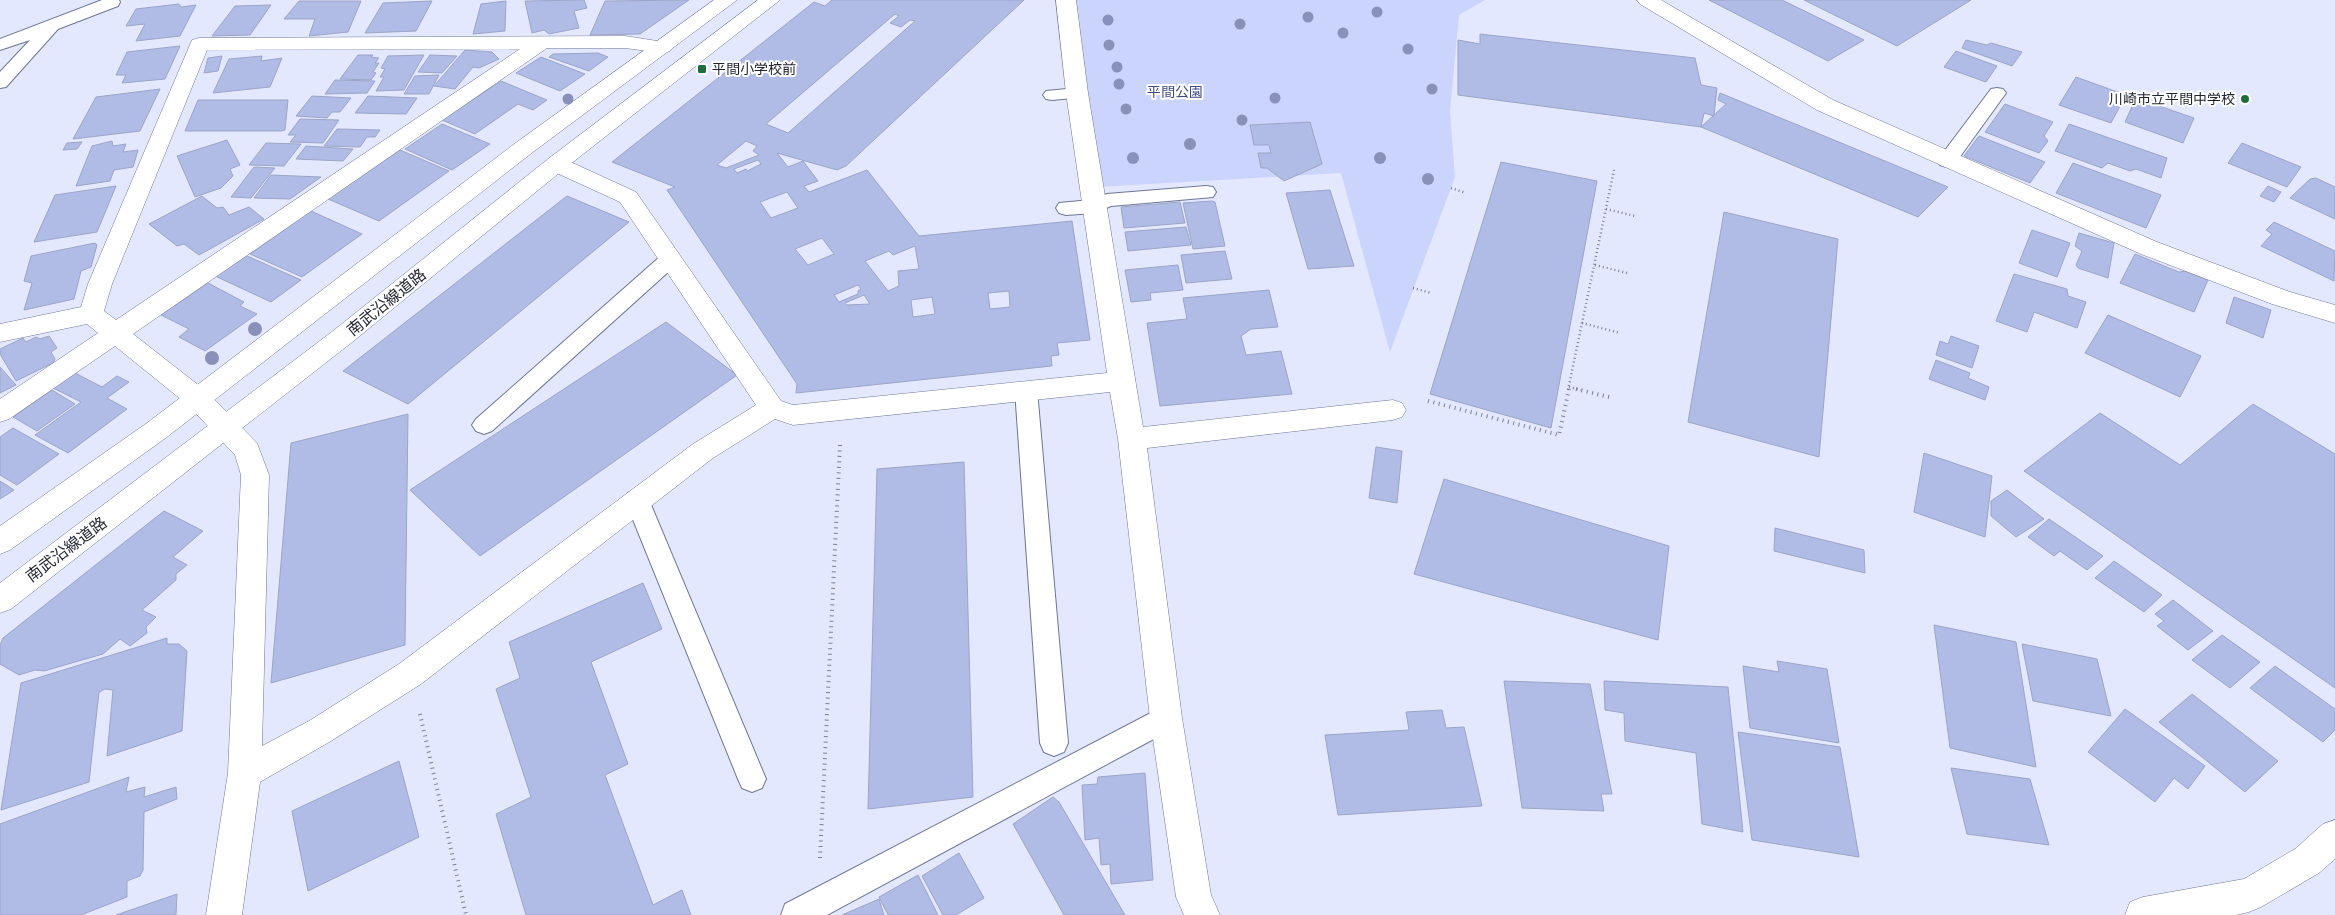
<svg xmlns="http://www.w3.org/2000/svg" width="2335" height="915" font-family="Quicksand,'Noto Sans JP',sans-serif">
  <style>
    .green { fill: #cad4fc }
    .building { fill: #b0bbe6; stroke: #9ca5c6; fill-rule: evenodd }
    .lines { fill: none; stroke-linecap: round; stroke-linejoin: round }
    .lane-casing { stroke: #6e7696; stroke-width: 2 }
    .street-casing { stroke: #6e7696; stroke-width: 1 }
    .secondary-casing { stroke: #6e7696; stroke-width: 1 }
    .path-far1 { stroke: #7c8091; stroke-width: 2.5; stroke-dasharray: 1 3; stroke-linecap: butt }
    .path { stroke: #7c8091; stroke-width: 4; stroke-dasharray: 1 4.5; stroke-linecap: butt }
    .lane { fill: #fff; fill-rule: evenodd }
    .street { fill: #fff; fill-rule: evenodd }
    .secondary { fill: #fff; fill-rule: evenodd }
    .tree { fill: #8991ba }
    .poi-dot { fill: #1e6d3d; stroke: #fff; stroke-width: 2 }
    .labels { text-anchor: middle; stroke-width: 4; stroke-linejoin: round; paint-order: stroke }
    .far-poi-label { font-size: 14px; fill: #1f232f; stroke: #fff; text-anchor: start }
    .far-park-label { font-size: 14px; fill: #404a82; stroke: #fff }
    .street-label { font-size: 16px; fill: #1f232f; stroke: #fff }
  </style>
  <rect width="100%" height="100%" fill="#e3e8fe"/>
  <path class="green" d="M1072,0h413l-26,15 -9,96 5,66 -65,175 -49,-179 -244,14z"/>
  <path class="building" d="M584,0l3,8 -13,3 5,17 -30,6 -5,-4 -12,3 -7,-32z
    M689,0l-49,34 -50,1 15,-34z
    M832,0h192l-178,166 -9,4 -60,-17 11,14 15,-6 15,20 -14,5 5,6 58,-22 52,66 153,-15 18,119 -33,3 2,12 -8,1 1,10 -256,27 1,-9 -130,-194 8,-3 -63,-25 202,-160 11,4zM895,14l4,2 -9,7 11,4 9,-7 5,1 -127,112 -22,-9zM746,141l11,5 -4,5 6,4 -33,13 -9,-3zM758,160l3,4 -14,7 -1,-2 -9,4 -3,-4zM787,192l11,16 -27,10 -11,-16zM822,238l12,16 -26,11 -13,-16zM915,246l4,23 -21,2 1,15 -11,5 -23,-30 24,-10 4,4zM858,285l3,4 -3,2v3l-19,8 -5,-7zM1009,291l1,16 -20,2 -2,-16zM864,295l6,9 -23,1 -2,-2zM932,297l3,17 -22,3 -2,-17z
    M1709,0h73l82,40 -36,21z
    M1804,0h167l-74,46z
    M299,1h62l-13,31 -39,4 6,-17h-31z
    M432,1l-16,30 -51,2 18,-30z
    M506,1l-1,30 -32,3 8,-30z
    M179,4l2,3 15,-2 -16,31 -44,5 9,-17 -19,2 10,-17z
    M271,5l-21,30 -38,1 23,-30z
    M1480,34l215,24 6,27 16,3 -3,28 -10,-3 -3,14 -243,-32v-55l22,4z
    M1966,40l21,5 4,-2 31,9 -10,14 -50,-18z
    M180,46l-15,33 -43,4 4,-8h-10l11,-23z
    M465,50l27,2 7,7 -20,9 -6,-1 -18,22 -21,-3z
    M1956,51l41,15 -11,16 -42,-15z
    M598,53l10,4 -19,14 -40,-14 4,-3z
    M358,55h15l-2,2 8,1 -4,5h4l-6,9 3,1 -5,7 -31,-1z
    M424,55l-20,35 -28,1 8,-14h-4l5,-8 -4,-1 7,-12z
    M430,55l27,1 -15,17 -24,-1z
    M222,56l-4,15 -14,2 4,-15z
    M262,56l-1,5 21,-3 -12,29 -57,6 16,-34z
    M541,57l44,17 -25,17 -44,-18z
    M439,75l-10,19h-25l11,-18z
    M2076,77l50,18 -15,28 -52,-18z
    M335,80l40,1 -8,12 -42,1z
    M501,81l46,19 -14,10 -15,-6 -43,30 -33,-14z
    M160,89l-20,42 -67,8 23,-42z
    M1720,93l228,94 -30,30 -217,-90 25,-23 -8,-4z
    M312,96l39,2 -11,14h-8l-5,6 -31,-2z
    M368,96l49,2 -11,16 -51,-1z
    M2136,98l58,20 -11,25 -58,-21z
    M198,100h90l-3,30 -4,1h-96z
    M2005,104l48,18 -9,14 4,5 -9,12 -54,-21z
    M300,119l39,1 -16,23 -33,-1 6,-7h-8z
    M1310,122l12,42 -38,17 -17,-13h-6l-3,-15h13l-2,-8h-15l-4,-20z
    M442,124l48,20 -38,26 -47,-21z
    M2069,124l98,34 -6,20 -25,-9 -6,2 -22,-8 -6,5 -47,-17z
    M337,129l43,1 -5,7h-8l-7,10 -36,-1z
    M1979,136l66,26 -15,21 -66,-27z
    M227,140l13,25 -10,4 3,7 -12,12 -26,9 -18,-41z
    M112,141l1,5 13,-2 -3,8 15,-2 -5,17 -19,3 -4,11 -34,5 16,-40z
    M82,142l-5,7 -14,1 4,-7z
    M266,143l35,1 -17,22 -35,-1z
    M2242,143l59,24 -14,20 -59,-24z
    M306,146l47,3 -10,12 -47,-2z
    M400,150l49,21 -70,50 -51,-22z
    M1501,162l96,19 -46,247 -121,-34z
    M2073,163l88,32 -15,33 -90,-35z
    M254,167l21,1 -24,30 -20,-1z
    M271,175l50,2 -31,22 -36,-1z
    M2316,178l19,9v32l-45,-21 20,-19z
    M116,186l-19,46 -63,10 21,-47z
    M2268,186l13,6 -7,10 -14,-6z
    M1330,190l24,76 -46,3 -22,-76z
    M202,196l15,12 6,-1 6,8 20,-8 15,12 -65,36 -15,-11 -7,2 -28,-22z
    M567,196l62,26 -221,182 -65,-33z
    M1212,201l3,1 10,44 -32,3 -10,-46z
    M1180,202l5,21 -61,5 -3,-21z
    M311,211l51,23 -60,43 -52,-23z
    M1724,212l114,27 -19,218 -131,-35z
    M2274,222l61,29 -1,30 -73,-35 11,-12 -6,-4z
    M1186,227l5,18 -63,6 -3,-19z
    M2032,230l38,13 -13,34 -38,-14z
    M2079,233l35,10 -6,35 -30,-10 -2,-3 6,-14 -7,-5z
    M95,243l2,2 -6,22 -10,4 -7,28 -50,11 8,-27 -8,-2 7,-25z
    M1225,251l7,28 -46,4 -5,-28z
    M2135,254l44,18 6,-1 23,9 -14,32 -74,-29z
    M245,255l56,25 -30,22 -56,-26z
    M1178,265l5,25 -33,3 1,7 -20,2 -6,-32z
    M2014,274l53,15 1,7 18,6 -9,26 -43,-16 -7,20 -31,-11z
    M208,283l36,19 -4,4 17,8 -52,37 -26,-14 10,-8 -28,-14z
    M1269,290l9,37 -27,2 -10,7 5,19 35,-4 11,43 -132,12 -13,-83 40,-4 -4,-21z
    M2234,297l37,13 -8,28 -37,-15z
    M2108,315l93,41 -21,41 -95,-44z
    M666,322l71,53 -257,181 -70,-66z
    M49,336l8,12 -6,4 4,7 -2,4 -37,18 -16,-27v-5l23,-11 3,4 10,-5 4,2z
    M1951,336l28,10 -7,22 -36,-13 4,-14 8,3z
    M1936,360l34,13 -2,5 21,9 -4,13 -56,-21z
    M0,367l16,18 -16,8z
    M75,373l27,14 15,-11 12,6 -22,16 20,11 -59,44 -33,-18 46,-33 -28,-14z
    M52,390l23,14 -38,27 -24,-14z
    M2253,404l82,50v234l-311,-217 76,-58 80,52z
    M408,414l-3,231 -134,38 20,-240z
    M13,428l46,26 -42,31 -17,-10v-38z
    M1376,447l26,4 -5,52 -28,-5z
    M1924,453l68,23 -7,61 -71,-25z
    M964,462l9,335 -105,12 9,-340z
    M1444,479l225,67 -11,94 -244,-66z
    M0,481l14,9 -14,9z
    M2007,490l37,29 -28,18 -25,-21v-15z
    M164,511l39,20 -30,26 14,8 -11,9v6l-34,30 14,7 -10,10 1,6 -17,13 -10,-7 -17,15 -59,17 -9,-1 -16,5 -19,-11v-19l3,-7z
    M2049,519l54,37 -16,14 -27,-19 -6,5 -26,-19z
    M1775,528l89,22 1,23 -91,-22z
    M2114,561l48,34 -18,17 -49,-34z
    M643,583l19,46 -71,33 37,102 -23,11 48,130 29,-15 9,25h-165l-30,-101 35,-17 -35,-108 24,-11 -11,-36z
    M2173,600l40,31 -25,19 -31,-24 7,-5 -9,-7z
    M1934,625l82,17 20,125 -86,-19z
    M2222,635l38,27 -30,26 -38,-28z
    M167,638v6h12l8,7 -5,80 -75,25 6,-66 -8,-1 -6,3 -10,90 -88,28 20,-127z
    M2022,644l75,15 14,57 -78,-15z
    M1777,661l50,8 12,74 -89,-15 -7,-62 36,6z
    M2275,666l60,43v21l-12,12 -73,-54z
    M1504,681l86,3 22,110h-11l3,17 -82,-3z
    M1604,681l124,6 15,145 -41,-8 -6,-71 -71,-12 -1,-28 -19,-3z
    M2192,694l86,67 -33,31 -86,-70z
    M2125,709l80,57 -17,23 -14,-11 -19,24 -67,-50z
    M1442,710l4,18 18,-1 18,79 -144,9 -13,-80 84,-5 -3,-18z
    M1738,732l102,15 19,110 -107,-17z
    M399,761l20,76 -111,54 -16,-80z
    M1951,768l79,11 19,66 -82,-11z
    M1145,773l8,107 -42,4 -1,-20 -9,1 -2,-27 -14,2 -3,-55 15,-1 1,-7z
    M129,777l-3,15 19,-5 -1,10 32,-10 1,12 -33,13 -1,58 -3,6 -13,5v16l-46,18h-81v-91z
    M1053,797l6,5 66,113h-61l-51,-91z
    M959,853l25,45 -28,17h-13l-21,-39z
    M918,875l20,40h-50l-9,-18z
    M177,894l-1,21h-60z
    M879,899l5,16h-42z"/>
  <g class="lines">
    <defs>
      <path id="lane" d="M102,0h17l1,2 -2,4 -60,23 -52,58 -6,1v-16l30,-32 -30,10v-11z
        M1077,88l6,1 3,4 -3,4 -31,3 -6,-1 -3,-4 3,-4z
        M1997,88l6,1 3,4 -52,72 -7,2 -7,-2 -3,-4 54,-72z
        M1206,186l7,1 3,5 -3,5 -102,9 -17,7 -28,2 -7,-2 -3,-5 3,-5 32,-3 16,-6z
        M670,252l7,2 3,5 -3,5 -185,167 -8,3 -8,-3 -4,-6 4,-6 187,-165z
        M1026,382l8,2 3,6 31,353 -4,9 -10,4 -10,-4 -4,-9 -25,-353 3,-6z
        M637,490l9,3 3,7 117,279 -4,9 -10,4 -10,-4 -4,-9 -113,-279 3,-7z
        M1166,705l10,4 4,9 -4,9 -349,188h-46l4,-11z"/>
      <path id="street" d="M1056,0h20l12,93 55,334 250,-27 9,3 4,7 -4,7 -9,3 -246,28 35,270 29,177 9,20h-36l-8,-18 -26,-179 -32,-279 -8,-47 -317,33 -18,-6 -62,39 -292,226 -90,57 -71,41 -18,133h-36l22,-142 13,-298 -6,-20 -47,-50 -73,-59 -106,73 -9,3v-23l98,-66 -11,-9 -87,18v-18l81,-17 7,-23 104,-244 7,-2 426,-2 45,7 3,4 -3,4 -7,2 -38,-5h-78l-414,286 73,57 51,52 12,32 -7,271 47,-25 90,-57 294,-220 63,-39 -136,-203 -72,-33 -3,-5 3,-5 8,-2 8,2 72,33 145,209 12,4 314,-32 -41,-280zM520,49l-404,271 -12,-9 8,-27 95,-234z
        M1637,0h24l172,100 324,142 133,50 45,13v18l-63,-19 -131,-50 -324,-144 -177,-106z"/>
      <path id="secondary" d="M714,0h23l-204,152 -366,285 -157,113 -10,4v-28l147,-103 370,-281z
        M758,0h22l-216,169 -213,174 -340,266 -11,4v-30l333,-252 215,-172z
        M2335,820v39l-16,14 -58,34 -12,5 -13,3h-111l5,-13 13,-5 101,-18 51,-30 28,-25z"/>
    </defs>
    <use href="#lane" class="lane-casing"/>
    <use href="#street" class="street-casing"/>
    <use href="#secondary" class="secondary-casing"/>
    <path class="path-far1" d="M1451,188l15,5
      M1606,209l29,7
      M1595,265l32,8
      M1413,288l18,5
      M1582,323l38,10
      M1569,387l12,3
      M1568,390l46,-220"/>
    <path class="path" d="M1576,389l37,9
      M1428,401l131,34 10,-46
      M420,714l46,201
      M820,858l20,-413"/>
    <use href="#lane" class="lane"/>
    <use href="#street" class="street"/>
    <use href="#secondary" class="secondary"/>
  </g>
  <g class="tree">
    <circle cx="1377" cy="12" r="5.5"/>
    <circle cx="1308" cy="17" r="5.5"/>
    <circle cx="1108" cy="20" r="5.5"/>
    <circle cx="1240" cy="24" r="5.5"/>
    <circle cx="1343" cy="33" r="5.5"/>
    <circle cx="1109" cy="45" r="5.5"/>
    <circle cx="1408" cy="49" r="5.5"/>
    <circle cx="1117" cy="67" r="5.5"/>
    <circle cx="1119" cy="84" r="5.5"/>
    <circle cx="1432" cy="89" r="5.5"/>
    <circle cx="1275" cy="98" r="5.5"/>
    <circle cx="568" cy="99" r="5.5"/>
    <circle cx="1126" cy="109" r="5.5"/>
    <circle cx="1242" cy="120" r="5.5"/>
    <circle cx="1190" cy="144" r="6"/>
    <circle cx="1133" cy="158" r="6"/>
    <circle cx="1380" cy="158" r="6"/>
    <circle cx="1428" cy="179" r="6"/>
    <circle cx="255" cy="329" r="7"/>
    <circle cx="212" cy="358" r="7"/>
  </g>
  <g class="poi-dot">
    <rect x="697" y="64" width="10" height="10" rx="2.5"/>
    <circle cx="2245" cy="99" r="5"/>
  </g>
  <g class="labels">
    <g class="far-poi-label">
      <text x="712" y="74">平間小学校前</text>
      <text x="2235" y="104" text-anchor="end">川崎市立平間中学校</text>
    </g>
    <g class="far-park-label">
      <text x="1175" y="97">平間公園</text>
    </g>
    <g class="street-label">
      <text transform="translate(386 302) rotate(-39)" y="6">南武沿線道路</text>
      <text transform="translate(66 549) rotate(-37)" y="6">南武沿線道路</text>
    </g>
  </g>
</svg>
